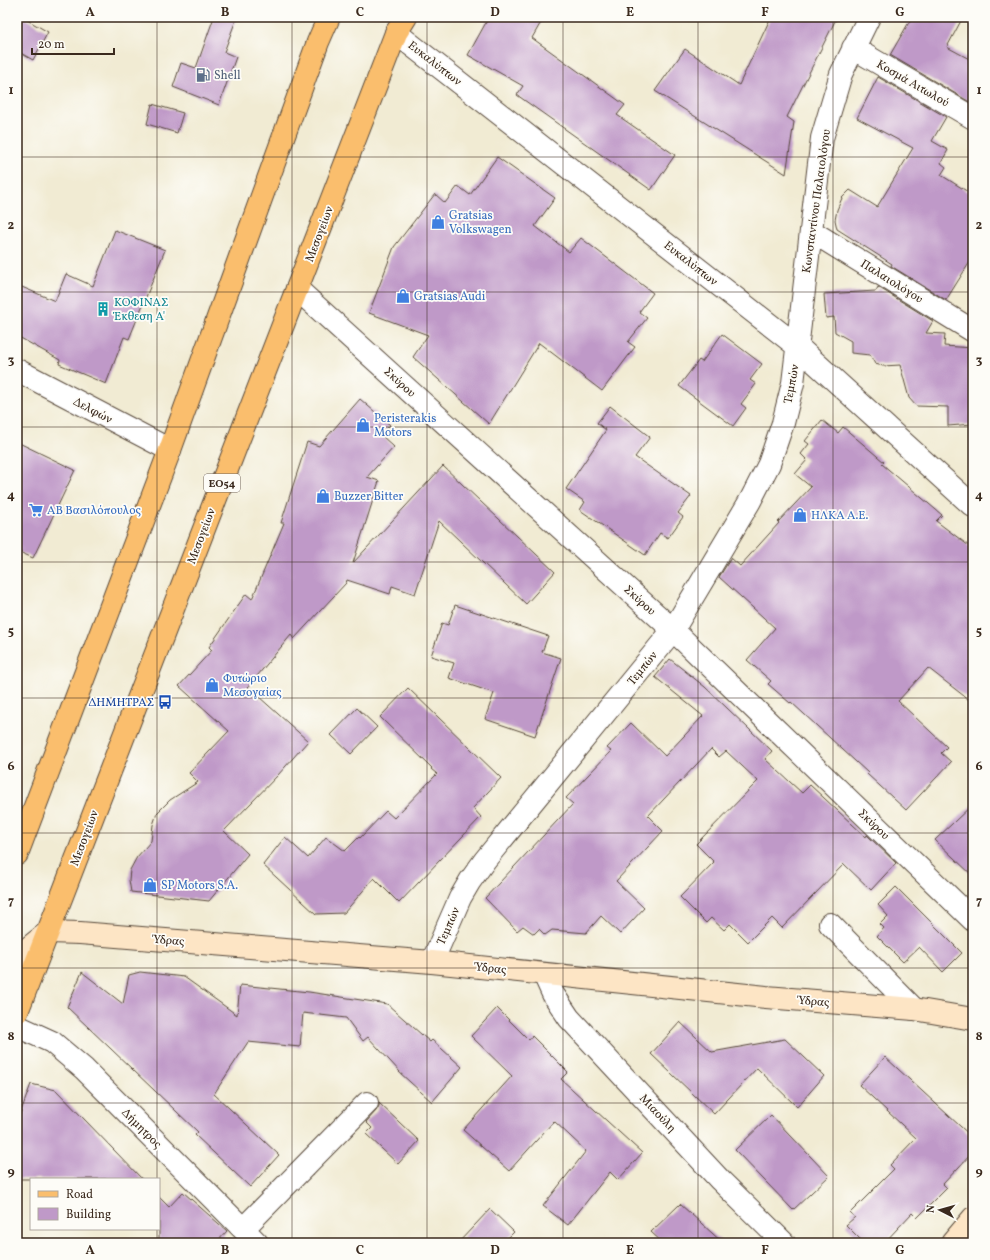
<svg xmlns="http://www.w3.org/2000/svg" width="990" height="1260" font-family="Vollkorn,serif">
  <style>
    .building { fill: #bf99c8 }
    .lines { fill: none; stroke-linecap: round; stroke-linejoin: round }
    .street-casing { stroke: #564739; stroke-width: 24 }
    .secondary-casing { stroke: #564739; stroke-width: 24 }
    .primary-casing { stroke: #564739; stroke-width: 24 }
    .street { stroke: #fff; stroke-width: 22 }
    .secondary { stroke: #fde5c5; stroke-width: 22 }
    .primary { stroke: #fabe6d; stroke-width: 22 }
    .grid { fill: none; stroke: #3b2a1e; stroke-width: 1; stroke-opacity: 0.55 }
    .labels { text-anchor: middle; stroke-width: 3.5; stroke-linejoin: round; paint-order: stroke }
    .shield { fill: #fdfcf7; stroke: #75695f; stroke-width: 1 }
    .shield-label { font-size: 11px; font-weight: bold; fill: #3b2a1e }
    .street-label { font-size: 12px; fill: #3b2a1e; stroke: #fdfcf7 }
    .service-label { font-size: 12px; fill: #4e5e75; stroke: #fdfcf7; text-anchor: start }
    .shop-label { font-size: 12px; fill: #366cbe; stroke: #fdfcf7; text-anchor: start }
    .culture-label { font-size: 12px; fill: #0d838f; stroke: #fdfcf7; text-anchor: start }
    .transit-label { font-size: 12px; fill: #164399; stroke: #fdfcf7; text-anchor: end }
    .neatline { fill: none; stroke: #3b2a1e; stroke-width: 1.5 }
    .grid-label { font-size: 13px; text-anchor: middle; font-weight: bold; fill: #3b2a1e }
  </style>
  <rect width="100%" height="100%" fill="#fdfcf7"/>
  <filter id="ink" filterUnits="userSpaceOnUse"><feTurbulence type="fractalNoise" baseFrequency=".025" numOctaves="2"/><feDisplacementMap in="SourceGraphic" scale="8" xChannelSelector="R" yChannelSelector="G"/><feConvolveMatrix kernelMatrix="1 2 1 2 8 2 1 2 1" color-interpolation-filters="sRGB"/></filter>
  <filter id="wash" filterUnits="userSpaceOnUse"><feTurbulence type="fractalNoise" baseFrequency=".012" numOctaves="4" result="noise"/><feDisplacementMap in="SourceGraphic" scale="16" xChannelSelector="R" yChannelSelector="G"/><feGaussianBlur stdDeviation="0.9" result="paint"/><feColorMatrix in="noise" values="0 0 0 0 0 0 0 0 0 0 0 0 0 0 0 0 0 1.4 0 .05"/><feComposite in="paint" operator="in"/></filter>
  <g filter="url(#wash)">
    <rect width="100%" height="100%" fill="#f1ebd3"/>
    <g id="blocks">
      <path class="building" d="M17,17h5l26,15 -15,28 -16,-9z
        M214,17h23l-13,35 12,5 -17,48 -46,-18 8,-24 15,5z
        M489,17h55l-12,21 93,67 -8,10 58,40 -24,35 -134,-95 6,-9 -55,-31z
        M771,17h66l-50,100 7,5 -8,52 -131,-83 30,-42 54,36z
        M912,17h51l-16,30 26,14v43l-83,-49z
        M878,77l68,40 -14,24 16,9 -7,13 5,4 -5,8 32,20v62l-27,43 -55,-34 1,-2 -55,-35 -2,-9 2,-10 5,-12 8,-8 27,17 36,-59 -56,-30z
        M152,104l31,9 -6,20 -30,-9z
        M497,157l58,41 -20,28 34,26 12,-14 72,55 -14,19 8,6 -19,24 7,5 -33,44 -63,-48 -50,81 -76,-67 15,-22 -59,-22 25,-66 41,-53 10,9 13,-17 12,9z
        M115,230l50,20 -36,89 -5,-2 -18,47 -47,-20 1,-4 -43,-24v-51l38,16 11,-27 27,12z
        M878,287l55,34 -7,12 19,1 -1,12 29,2v76l-25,2v-19l-32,-1 -7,-8 -9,-33 -17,1 -8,-2 -5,-9 -19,-2v-12l-16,-9 -1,-15 -8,1 -2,-24 52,-3z
        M722,334l40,30 -12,16 6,4 -15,20 5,4 -13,18 -54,-40 20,-26 3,2z
        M360,399l30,26 -9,10 13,12 -27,30 12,4 -26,82 90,-97 112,106 -29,32 -87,-83 -24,73 -23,-8 -2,8 -43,-14 -1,3 -52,56 -3,-4 -43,52 60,54 -30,34 -54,56 24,23 -39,47 -78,-9 -2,-12 1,-10 7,-13 14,-16 2,-16 4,-12 13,-13 28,-18 -9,-9 40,-42 -50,-45 33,-36 -3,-3 37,-53 6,5 32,-76h-3l26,-81 12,4z
        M610,406l40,31 -15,20 56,39 -13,17 5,4 -15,21 -8,-5 -15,22 -65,-45 5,-8 -19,-13 40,-59 -9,-7z
        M822,420l16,13 5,-6 41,35 -2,2 60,51 -6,6 37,28v154l-45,-35 -30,33 49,46 -6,6 10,9 -45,48 -39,-36 1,-1 -77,-71 -1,1 -22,-19 3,-3 -24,-21 28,-32 -56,-51 12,-19 9,8 39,-43 -1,-1 33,-35 -16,-13 12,-14 -6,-6 8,-10 -4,-3z
        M17,442l58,28 -42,88 -16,-7z
        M455,605l93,31 -6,16 19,6 -26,78 -50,-17 9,-26 -45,-15 5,-15 -23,-7 11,-33 6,2z
        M670,659l35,28 67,64 -7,8 37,34 8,-8 56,52 1,-2 29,28 -25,27 -27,-26 -62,64 -10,-10 -24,24 -18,-18 -6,6 -13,-12 -5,5 -26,-26 34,-35 -18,-18 62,-63 -32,-30 -7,6 -8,-8 -63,67 15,15 -47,50 28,27 -24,26 -19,-18 -15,17 -34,-3 -7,5 -6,-6 -5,5 -11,-8 -6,5 -32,-33 88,-94 -7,-6 45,-47 -4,-3 24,-25 34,33 38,-40 -48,-39z
        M408,688l93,90 -28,30 8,9 -82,86 -25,-25 -30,35 -28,1 -53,-49 22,-28 23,21 18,-21 19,14 14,-14 1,1 26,-27 8,7 43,-44 -6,-5 1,-1 -52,-51z
        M357,708l20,19 -26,27 -20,-19z
        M973,804v72l-38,-36z
        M896,887l66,66 -19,19 -24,-25 -16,15 -26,-26 7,-8 -4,-4 8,-8 -10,-11z
        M82,972l41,32 6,-29 11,-3 44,5 53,38 3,-30 69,7 78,12 43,38 2,-2 30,27 -30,35 -33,-30h1l-32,-35 -5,4 -17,-23 -43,-5 -3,34 -52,-5 -34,52 65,61 -29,32 -55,-52 3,-3 -131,-125z
        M497,1008l32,32 3,-4 36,36 -7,7 81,74 -24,27 -8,-8 -42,53 -25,-19 43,-55 -32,-30 -45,50 -46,-41 49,-54 -41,-40z
        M680,1022l32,30 73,-13 39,37 -27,31 -40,-39 -43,46 -63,-60z
        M885,1057l88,81v14l-30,32 4,4 -30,30 -5,-5 -28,30h-20l-18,-18 9,-8 -5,-4 44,-44 -4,-4 26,-27 -57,-53z
        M31,1084l25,6 86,89h-125v-57z
        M379,1103l40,38 -21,23 -32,-30 6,-6 -6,-6 10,-11 3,-5z
        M771,1115l58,61 -36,34 -58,-60z
        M183,1192l44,39 -11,12h-57v-46l10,10z
        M680,1204l43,39h-60l-12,-11z
        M490,1209l24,23 -11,11h-45z"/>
    </g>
  </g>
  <g filter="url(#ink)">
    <use href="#blocks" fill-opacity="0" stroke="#564739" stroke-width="1"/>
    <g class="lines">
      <defs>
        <path id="street" d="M396,33l401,313 176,160
          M853,48l120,70
          M811,231l162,100
          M297,289l376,341 300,290
          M17,370l153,80
          M830,924l84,85
          M432,962l28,-64 10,-17 15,-21 188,-230 77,-129 19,-37 14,-41 10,-40 29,-245 19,-64 28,-57
          M544,974l9,20 16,24 151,162 64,63
          M17,1026l35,16 32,27 173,174
          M243,1229l124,-126"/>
        <path id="secondary" d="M17,957l31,-25 32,1 352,29 334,35 148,12 59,10
          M952,1243l21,-25"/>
        <path id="primary" d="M17,854l153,-404 96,-265 52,-143 11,-25
          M17,1012l379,-979 10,-16"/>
      </defs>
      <use href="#street" class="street-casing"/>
      <use href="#secondary" class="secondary-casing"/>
      <use href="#primary" class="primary-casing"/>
      <use href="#street" class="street"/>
      <use href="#secondary" class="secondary"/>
      <use href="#primary" class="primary"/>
    </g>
  </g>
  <path class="grid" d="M157,17v1162M292,17v1226M427,17v1226M563,17v1226M698,17v1226M833,17v1226M17,157h956M17,292h956M17,427h956M17,562h956M17,698h956M17,833h956M17,968h956M17,1103h956M157,1229v14"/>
  <defs>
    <symbol id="fuel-bare" viewBox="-9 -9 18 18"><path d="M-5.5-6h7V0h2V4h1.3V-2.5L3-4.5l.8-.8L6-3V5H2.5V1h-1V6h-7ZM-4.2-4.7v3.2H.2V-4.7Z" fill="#5c6f8a" stroke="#fdfcf7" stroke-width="2.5" paint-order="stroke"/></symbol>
    <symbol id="shop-bare" viewBox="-9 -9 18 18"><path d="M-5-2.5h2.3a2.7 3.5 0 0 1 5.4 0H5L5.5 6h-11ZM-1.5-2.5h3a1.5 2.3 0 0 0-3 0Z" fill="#3f7fe0" stroke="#fdfcf7" stroke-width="2.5" paint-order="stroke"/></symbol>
    <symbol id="building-bare" viewBox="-9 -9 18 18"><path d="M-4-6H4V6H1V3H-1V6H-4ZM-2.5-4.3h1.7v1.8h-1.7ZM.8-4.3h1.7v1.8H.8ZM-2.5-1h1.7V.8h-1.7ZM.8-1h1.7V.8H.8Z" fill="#0f9aa8" stroke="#fdfcf7" stroke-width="2.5" paint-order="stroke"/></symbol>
    <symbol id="supermarket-bare" viewBox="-9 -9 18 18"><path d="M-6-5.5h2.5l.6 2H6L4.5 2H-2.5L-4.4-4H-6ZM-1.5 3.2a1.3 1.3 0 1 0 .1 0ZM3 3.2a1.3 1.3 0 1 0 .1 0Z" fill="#3f7fe0" stroke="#fdfcf7" stroke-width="2.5" paint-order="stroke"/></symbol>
    <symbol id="bus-bare" viewBox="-9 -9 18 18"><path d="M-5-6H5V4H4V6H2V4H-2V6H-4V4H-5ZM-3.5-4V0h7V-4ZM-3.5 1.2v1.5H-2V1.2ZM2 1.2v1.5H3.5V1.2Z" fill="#1a4fb4" stroke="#fdfcf7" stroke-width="2.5" paint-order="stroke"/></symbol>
  </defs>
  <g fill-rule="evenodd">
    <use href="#fuel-bare" x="193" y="65" width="20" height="20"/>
    <use href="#shop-bare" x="428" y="212" width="20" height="20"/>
    <use href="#shop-bare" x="393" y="286" width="20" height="20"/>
    <use href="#building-bare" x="93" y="299" width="20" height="20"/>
    <use href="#shop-bare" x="353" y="415" width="20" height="20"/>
    <use href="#shop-bare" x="313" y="486" width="20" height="20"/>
    <use href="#supermarket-bare" x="26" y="500" width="20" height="20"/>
    <use href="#shop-bare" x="790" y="505" width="20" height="20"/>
    <use href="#shop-bare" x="202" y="675" width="20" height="20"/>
    <use href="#bus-bare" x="155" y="692" width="20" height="20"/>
    <use href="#shop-bare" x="140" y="875" width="20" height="20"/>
  </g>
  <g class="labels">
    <rect class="shield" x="204" y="474" width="36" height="18" rx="3"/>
    <g class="shield-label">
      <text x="222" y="487">ΕΟ54</text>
    </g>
    <g class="street-label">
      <text transform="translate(435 63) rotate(38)" y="4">Ευκαλύπτων</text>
      <text transform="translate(913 83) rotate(30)" y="4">Κοσμά Αιτωλού</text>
      <text transform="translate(816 201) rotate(-82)" y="4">Κωνσταντίνου Παλαιολόγου</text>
      <text transform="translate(319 234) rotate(-69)" y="4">Μεσογείων</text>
      <text transform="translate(691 263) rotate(38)" y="4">Ευκαλύπτων</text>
      <text transform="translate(892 281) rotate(32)" y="4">Παλαιολόγου</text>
      <text transform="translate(400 382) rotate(42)" y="4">Σκύρου</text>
      <text transform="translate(791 384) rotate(-79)" y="4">Τεμπών</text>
      <text transform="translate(93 410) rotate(28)" y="4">Δελφών</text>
      <text transform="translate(201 536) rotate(-69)" y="4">Μεσογείων</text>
      <text transform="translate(640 600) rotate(42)" y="4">Σκύρου</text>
      <text transform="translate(642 668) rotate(-51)" y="4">Τεμπών</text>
      <text transform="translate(874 824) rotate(44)" y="4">Σκύρου</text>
      <text transform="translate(84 838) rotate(-69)" y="4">Μεσογείων</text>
      <text transform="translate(448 926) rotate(-66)" y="4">Τεμπών</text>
      <text transform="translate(169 940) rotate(5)" y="4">Ύδρας</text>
      <text transform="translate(491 968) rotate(6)" y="4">Ύδρας</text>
      <text transform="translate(814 1001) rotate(5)" y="4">Ύδρας</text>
      <text transform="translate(658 1113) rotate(47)" y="4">Μιαούλη</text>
      <text transform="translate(142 1128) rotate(45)" y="4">Δήμητρος</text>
    </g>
    <g class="service-label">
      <text x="214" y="79">Shell</text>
    </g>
    <g class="shop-label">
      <text x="449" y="219">Gratsias<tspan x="449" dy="14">Volkswagen</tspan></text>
      <text x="414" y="300">Gratsias Audi</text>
      <text x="374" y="422">Peristerakis<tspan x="374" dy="14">Motors</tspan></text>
      <text x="334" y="500">Buzzer Bitter</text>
      <text x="47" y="514">ΑΒ Βασιλόπουλος</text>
      <text x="811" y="519">ΗΛΚΑ Α.Ε.</text>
      <text x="223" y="682">Φυτώριο<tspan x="223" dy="14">Μεσογαίας</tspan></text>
      <text x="161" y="889">SP Motors S.A.</text>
    </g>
    <g class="culture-label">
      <text x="114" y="306">ΚΟΦΙΝΑΣ<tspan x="114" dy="14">Έκθεση Α'</tspan></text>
    </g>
    <g class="transit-label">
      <text x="154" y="706">ΔΗΜΗΤΡΑΣ</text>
    </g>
  </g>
  <rect width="990" height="1260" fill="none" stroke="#fdfcf7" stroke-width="44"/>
  <rect x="30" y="1178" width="130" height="52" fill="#fdfcf7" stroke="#afa8a0"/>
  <rect x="38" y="1191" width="20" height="6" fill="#fabe6d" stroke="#afa8a0"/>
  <text x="66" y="1198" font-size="12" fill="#3b2a1e">Road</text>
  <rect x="38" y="1208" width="20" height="12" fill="#bf99c8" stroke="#afa8a0"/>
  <text x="66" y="1218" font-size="12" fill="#3b2a1e">Building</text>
  <g transform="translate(940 1210) rotate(276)" stroke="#fdfcf7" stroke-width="3" paint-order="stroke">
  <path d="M0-3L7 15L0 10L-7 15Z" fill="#3b2a1e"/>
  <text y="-6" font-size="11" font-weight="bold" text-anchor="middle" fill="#3b2a1e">N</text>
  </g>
  <path d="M32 48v6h82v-6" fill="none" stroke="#3b2a1e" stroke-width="2"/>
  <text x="38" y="48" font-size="12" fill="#3b2a1e" stroke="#fdfcf7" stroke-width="3" paint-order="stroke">20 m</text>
  <rect x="22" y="22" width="946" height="1216" class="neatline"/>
  <g class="grid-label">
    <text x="90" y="16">A</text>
    <text x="225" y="16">B</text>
    <text x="360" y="16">C</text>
    <text x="495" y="16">D</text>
    <text x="630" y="16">E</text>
    <text x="765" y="16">F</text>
    <text x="900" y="16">G</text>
    <text x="11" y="94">1</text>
    <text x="979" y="94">1</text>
    <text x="11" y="229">2</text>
    <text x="979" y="229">2</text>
    <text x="11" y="364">3</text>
    <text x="979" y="364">3</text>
    <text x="11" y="499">4</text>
    <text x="979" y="499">4</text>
    <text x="11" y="635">5</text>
    <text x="979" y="635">5</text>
    <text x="11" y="770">6</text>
    <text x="979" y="770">6</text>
    <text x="11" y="905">7</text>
    <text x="979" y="905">7</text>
    <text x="11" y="1040">8</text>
    <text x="979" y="1040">8</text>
    <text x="11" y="1175">9</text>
    <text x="979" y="1175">9</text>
    <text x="90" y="1254">A</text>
    <text x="225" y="1254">B</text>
    <text x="360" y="1254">C</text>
    <text x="495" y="1254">D</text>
    <text x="630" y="1254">E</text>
    <text x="765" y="1254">F</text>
    <text x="900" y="1254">G</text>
  </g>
</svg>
